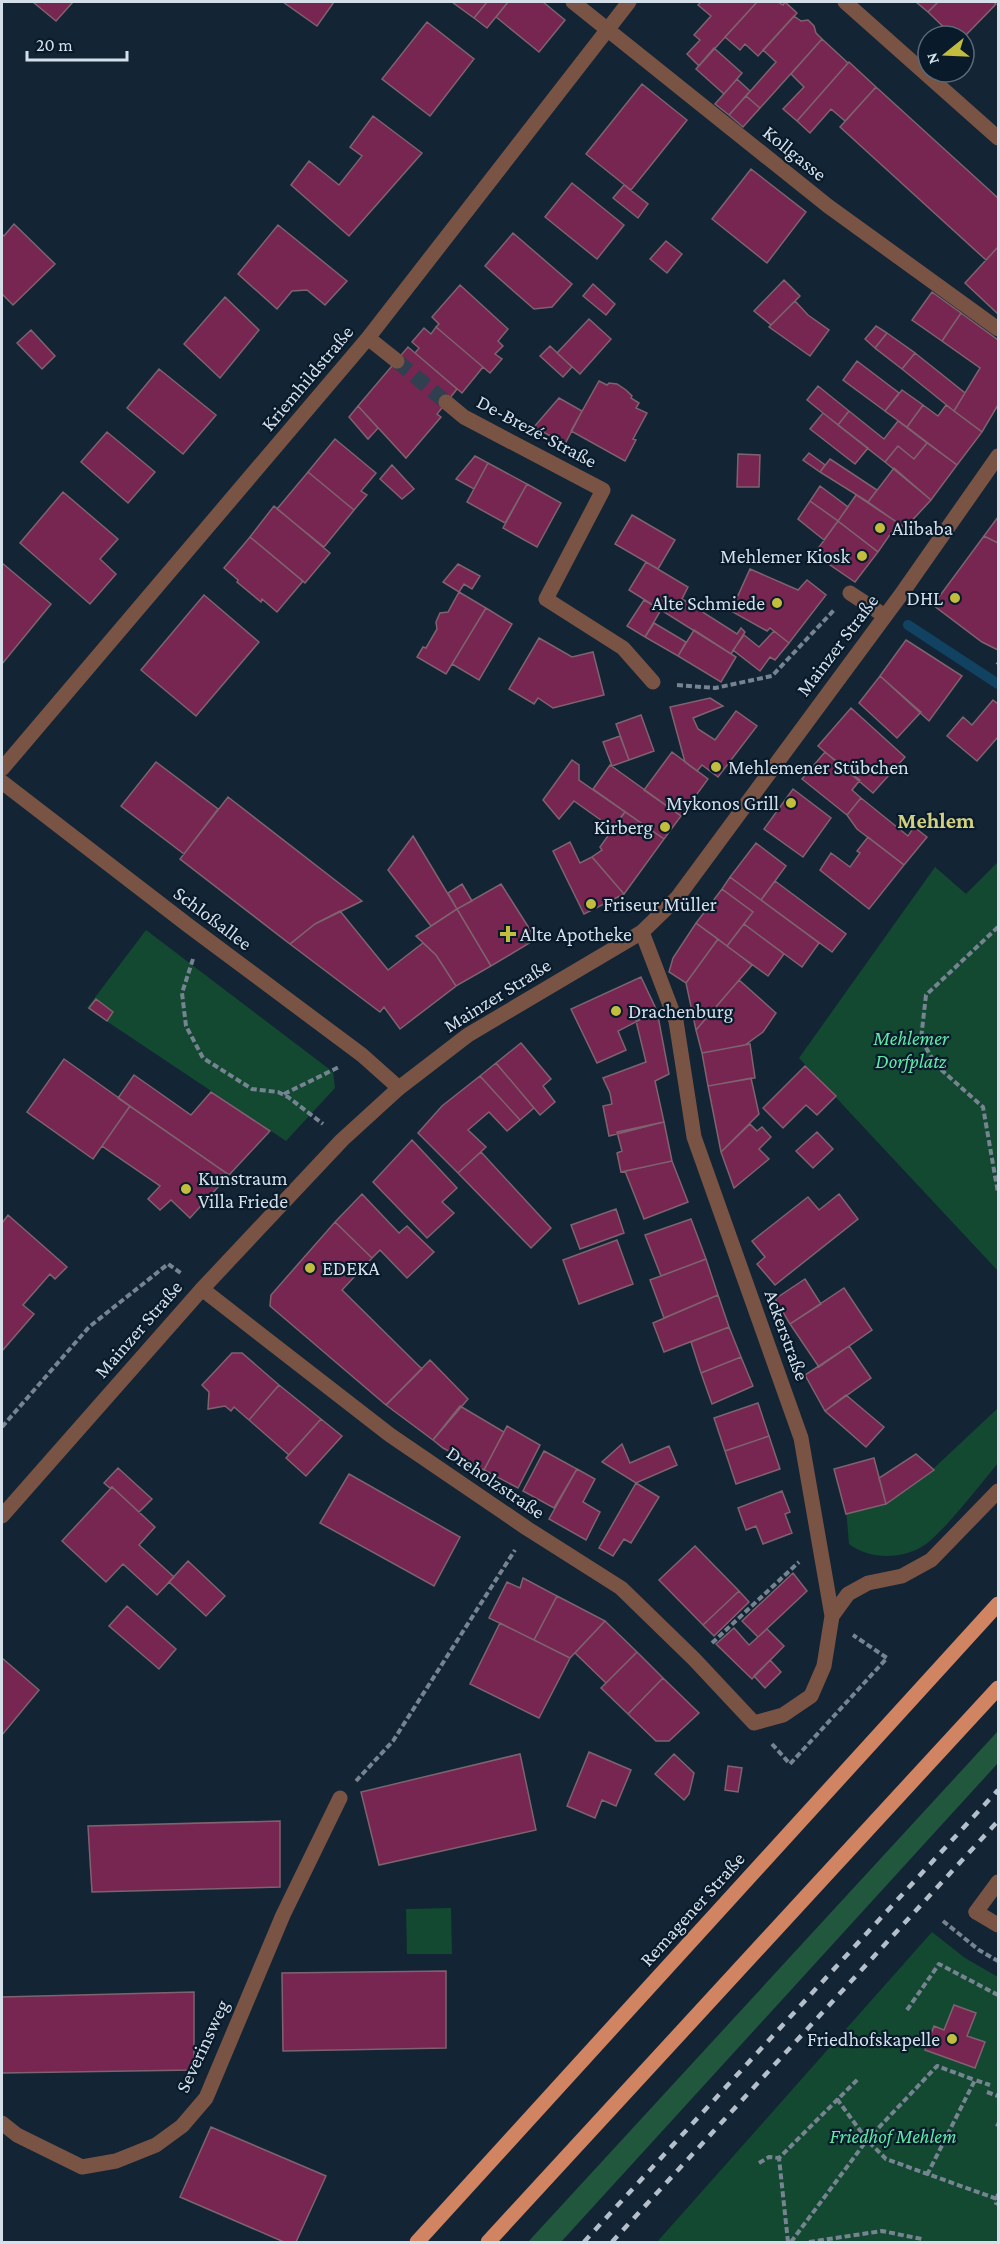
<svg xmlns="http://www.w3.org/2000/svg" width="1000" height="2244" font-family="'Crimson Pro',serif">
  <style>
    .green { fill: #134930 }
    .forest { fill: #21583d }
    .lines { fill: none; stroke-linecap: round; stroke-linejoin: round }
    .stream { stroke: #114261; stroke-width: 10 }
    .building { fill: #772551; stroke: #7e636f; stroke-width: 1.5 }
    .minor-tunnel { stroke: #304050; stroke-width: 15; stroke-dasharray: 15 8; stroke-linecap: butt }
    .path { stroke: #768492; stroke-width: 4; stroke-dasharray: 6 3; stroke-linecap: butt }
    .service { stroke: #795444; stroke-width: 15 }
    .minor { stroke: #795444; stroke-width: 15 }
    .tertiary { stroke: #795444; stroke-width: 15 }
    .primary { stroke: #d08462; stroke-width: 15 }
    .rail { stroke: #b3bfcb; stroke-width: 4.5; stroke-dasharray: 8 8; stroke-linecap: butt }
    .poi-dot { fill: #c3bd3f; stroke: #091b2b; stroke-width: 2 }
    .labels { text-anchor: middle; stroke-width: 4.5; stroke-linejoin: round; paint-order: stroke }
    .street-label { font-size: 20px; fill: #d4dfea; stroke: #091b2b }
    .poi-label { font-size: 20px; fill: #d4dfea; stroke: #091b2b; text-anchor: start }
    .park-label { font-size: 20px; font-style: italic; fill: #60e9a7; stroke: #091b2b }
    .quarter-label { font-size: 22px; font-weight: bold; fill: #d2cf81; stroke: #091b2b }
  </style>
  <rect width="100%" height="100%" fill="#132435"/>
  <path class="green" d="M998,862v409l-199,-213 136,-191 31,27z
    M146,930l187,142 2,16 -49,53 -199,-133z
    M998,1408v55c-20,24 -44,56 -67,77 -22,20 -60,21 -82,4l-3,-36 87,-39z
    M451,1908l1,46h-45l-1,-45z
    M932,1932l33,26 33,19v265h-341z"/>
  <path class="forest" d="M998,1731v32l-437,479h-33z"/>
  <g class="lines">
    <path class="stream" d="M908,625l90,59"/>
  </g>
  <path class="building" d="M33,2h40l-17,19z
    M283,2h51l-17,24z
    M452,2h35l-13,16z
    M487,2h21l-21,26 -13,-10z
    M508,2h35l22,18 -26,32 -43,-35z
    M701,2h56l-58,64 -12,-12 13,-14 -6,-5 17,-19 -13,-11z
    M757,2h21l5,3 2,-3 12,11 -39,43 -13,-12 -5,6 -15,-13z
    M916,2h22l-10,10z
    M938,2h55l3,2 -32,33 -11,-1 -25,-24z
    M794,16l7,5 7,-1 6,6 2,7 6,6 -62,69 -14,-12 30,-34 -13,-12z
    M427,22l47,37 -44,57 -48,-37z
    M822,39l26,24 -51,58 -14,-12 21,-22 -13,-13z
    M714,48l28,25 -18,21 -28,-25z
    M849,62l27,25 -31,34 -14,-12 -21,24 -13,-12z
    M737,79l13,12 -21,24 -14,-11z
    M642,84l45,36 -56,70 -45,-36z
    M876,87l122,111v49l-12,13 -146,-133z
    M746,96l14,12 -17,19 -14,-12z
    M373,116l49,37 -73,83 -58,-51 18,-24 30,24 23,-29 -12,-9z
    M751,169l55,43 -39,51 -55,-44z
    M572,183l52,42 -27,34 -52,-42z
    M624,185l24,19 -10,14 -25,-20z
    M14,224l41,40 -42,41 -11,-11v-60l2,2z
    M278,225l69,56 -22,24 -18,-15 -15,1 -15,18 -39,-35z
    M513,233l59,51 -20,23 -18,2 -49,-43z
    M666,241l16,13 -15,19 -17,-14z
    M998,247v67l-33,-31z
    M784,280l16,16 -29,29 -17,-14z
    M593,284l22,20 -9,11 -23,-19z
    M460,285l48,44 -10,12 5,5 -8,8 7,5 -12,14 -54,-46 3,-3 -7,-7z
    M932,292l29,21 -19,28 -30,-21z
    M225,297l34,33 -39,48 -36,-34z
    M795,301l13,14 21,15 -19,26 -41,-29z
    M961,313l37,27v65l-16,27 -28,-21 26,-43 -38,-27z
    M589,319l22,20 -31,35 -23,-21z
    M876,326l11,7 -12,15 -10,-9z
    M436,327l47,40 -21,26 -47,-40 4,-5 -7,-6 12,-14 7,6z
    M31,330l24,26 -13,13 -25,-26z
    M887,333l28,20 -13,16 -27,-21z
    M550,346l22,21 -9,10 -23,-21z
    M408,347l49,42 -20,25 4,3 -35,41 -48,-52z
    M915,353l50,40 -11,18 -52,-42z
    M857,361l42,32 -14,18 -42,-31z
    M159,369l57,46 -33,39 -56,-46z
    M599,381l8,4 2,-2 8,1 9,6 6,6 -1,2 8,5 -3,5 11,5 -14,26 3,1 -11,21 -54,-30z
    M818,386l31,25 -11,14 -31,-25z
    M902,390l21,15 -16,22 -22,-16z
    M559,398l23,13 -17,33 -31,-17z
    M923,405l15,11 8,-11 36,27 -25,33 -50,-38z
    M358,406l20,22 -10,11 -19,-22z
    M849,411l35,28 14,-18 29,22 -13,16 -16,-13 -13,16 -47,-37z
    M823,413l45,35 -13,16 -45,-35z
    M107,432l48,40 -27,31 -47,-41z
    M335,439l41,34 -15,18 6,4 -13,15 -46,-38z
    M927,443l30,22 -26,35 -46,-38 13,-16 16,13z
    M809,453l16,12 -5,7 -17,-12z
    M738,454l22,1 -1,32h-22z
    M475,456l13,7 -14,26 -18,-10z
    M830,459l47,31 -9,12 -48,-30z
    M488,463l39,21 -22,39 -38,-21z
    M392,465l22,24 -12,10 -22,-20z
    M894,468l37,32 -26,28 -37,-26z
    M308,472l46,38 -30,37 -47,-38z
    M527,484l34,19 -24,44 -34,-19z
    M820,486l28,21 -10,14 -28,-20z
    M63,492l55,47 -18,20 16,15 -26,30 -70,-61z
    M856,495l42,28 -20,29 -40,-31z
    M810,501l28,20 -14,19 -26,-21z
    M274,506l56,47 -25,30 -55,-46z
    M632,515l43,25 -17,29 -43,-25z
    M998,517v26l-14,-7z
    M838,521l40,31 -23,30 -41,-28z
    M984,536l14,7v107l-16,-8 -49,-37z
    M250,537l53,44 -26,31 -15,-13 -1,3 -24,-20 1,-2 -14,-12z
    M646,562l42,25 -6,12 55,35 4,-6 4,4 -14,22 -102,-64z
    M2,563l49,41 -49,60z
    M458,564l22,12 -8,13 -8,-5 -5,8 -16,-10z
    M750,569l48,21 9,-10 19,15 -37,48 -19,-15 -3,3 -36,-20z
    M459,592l27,16 -40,66 -29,-17 6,-10 3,1 11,-19 -1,-7 4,-9 8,-1z
    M204,595l55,47 -63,74 -55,-46z
    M644,600l17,10 -16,27 -18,-11z
    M486,608l26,16 -33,56 -27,-16z
    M654,623l32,19 -8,14 -33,-19z
    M694,630l42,27 -15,25 -43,-26z
    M774,631l15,12 -14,17 -5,-3 -10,14 -27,-21 11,-15 15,12z
    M539,638l33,19 21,-5 11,43 -51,13 -15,-10 -4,6 -25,-15z
    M906,640l56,36 -33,45 -49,-45z
    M880,676l41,36 -24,26 -38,-35z
    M710,698l13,8 -30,12 5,11 17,11 21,-29 21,15 -39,51 -16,-12 -5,6 -12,-9 -15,-55z
    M993,700l5,4v33l-21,24 -30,-25 16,-19 9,8z
    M851,708l54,49 -32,36 -55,-47z
    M641,715l13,36 -25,9 -13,-36z
    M620,736l9,24 -17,6 -9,-24z
    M672,752l36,27 -27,37 -37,-26z
    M825,752l35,28 -8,10 9,8 -14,17 -45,-36z
    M572,760l7,5v15l46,32 -13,16 -38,-27 -15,18 -16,-19z
    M156,762l62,47 -34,45 -63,-48z
    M610,765l71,51 -17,23 -71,-50z
    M793,789l38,29 -28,39 -39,-28z
    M228,797l134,104 -47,23 -25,20 -110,-85z
    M861,798l47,38 6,-9 13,10 -23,28 -47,-36 -10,-14z
    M625,812l39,27 -40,55 -32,-37 10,-7 -2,-3z
    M413,836l44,73 -26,17 -43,-56z
    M868,837l36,28 -35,44 -49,-39 11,-17 19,14 10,-14 -3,-2z
    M570,842l10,21 12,-6 32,37 -40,20 -31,-63z
    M756,843l30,23 -25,34 -31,-23z
    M730,877l89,66 -17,24 -58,-43 9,-12 -31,-23z
    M775,881l71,53 -14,18 -71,-52z
    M462,884l10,17 -15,8 -9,-16z
    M501,884l35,55 -45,27 -34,-57z
    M722,889l31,23 -26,34 -31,-23z
    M457,909l34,57 -35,20 -20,-31 -20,-19z
    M340,911l48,59 35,-27 13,12 20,31 -56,43 -16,-22 -4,5 -90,-68 25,-20z
    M696,923l22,16 -32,44 -17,-11 4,-14z
    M744,924l40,30 -16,22 -41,-30z
    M718,939l34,26 -56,65 -10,-47z
    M641,977l16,34 -39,20 8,19 -29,13 -26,-54z
    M739,980l37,33 -13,19 -18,13 -43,8 -6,-23z
    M96,999l17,13 -6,9 -18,-13z
    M657,1011l12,63 -14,7 9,41 -55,14 -6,-30 9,-2 -2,-11 -7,-15 43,-16 -10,-41z
    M521,1043l30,36 -8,7 12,16 -15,13 -44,-52z
    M750,1044l5,34 -47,8 -6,-33z
    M64,1059l66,47 -37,53 -66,-47z
    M496,1063l38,45 -14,12 -40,-44z
    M805,1066l31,30 -19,19 -11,-10 -23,23 -20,-20z
    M134,1075l57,40 20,-23 59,39 -41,44 -111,-77z
    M480,1076l40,44 -13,11 -18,-19 -21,18 18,17 -28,26 -40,-40 24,-27z
    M751,1078l8,36 -38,38 -13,-66z
    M130,1106l99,69 -39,43 -19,-18 -11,10 -12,-11 12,-13 -58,-40z
    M664,1122l8,39 -51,11 -4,-19 5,-2 -5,-19z
    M750,1124l7,7 5,-4 9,10 -12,12 10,10 -35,29 -13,-36z
    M817,1132l16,17 -20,19 -17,-17z
    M412,1140l45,48 -15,14 12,11 -27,25 -54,-56z
    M481,1152l70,76 -20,20 -73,-75z
    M672,1161l16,41 -44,17 -19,-48z
    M362,1194l37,39 8,-7 27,26 -27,26 -27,-28 -8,8 -37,-36z
    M839,1194l19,25 -83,66 -18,-21 8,-7 -13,-16 56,-44 11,13z
    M616,1209l8,24 -44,16 -9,-24z
    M8,1215l59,52 -12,12 -5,-5 -27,31 11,9 -32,37v-128z
    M691,1219l15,40 -45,17 -16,-41z
    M335,1222l37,36 -30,32 80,79 -36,36 -116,-99 1,-11z
    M617,1240l16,44 -54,20 -16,-44z
    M706,1259l12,36 -54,23 -14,-38z
    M805,1279l16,25 -31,20 -15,-25z
    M844,1288l28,42 -53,37 -29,-43z
    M718,1295l11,32 -65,25 -11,-29z
    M729,1327l12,30 -40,16 -10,-31z
    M849,1346l22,32 -46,33 -20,-36z
    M232,1353h10l37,32 -30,35 -15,-13 -3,4 -6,-5 -17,3 1,-17 -7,-7z
    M741,1357l12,29 -41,18 -11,-31z
    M430,1360l38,39 -35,41 -47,-35z
    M279,1385l42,34 -32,36 -40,-35z
    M846,1395l38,32 -18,20 -41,-36z
    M758,1403l11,33 -44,15 -11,-33z
    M460,1406l44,26 -20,38 -41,-22 -10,-8z
    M321,1419l21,17 -36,40 -20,-18z
    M507,1426l33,19 -22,43 -34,-18z
    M769,1436l11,33 -44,15 -11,-33z
    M622,1444l8,19 39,-17 8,19 -41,18 -34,-21z
    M544,1451l33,18 -23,39 -31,-17z
    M916,1454l18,16 -48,34 -7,-26z
    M874,1458l12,46 -40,10 -12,-45z
    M118,1468l34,31 -13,13 -27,-25 -2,1 -6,-5z
    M577,1469l18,10 -12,23 17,10 -14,28 -37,-21z
    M349,1474l111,63 -26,49 -114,-63z
    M636,1483l23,14 -28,46 -7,-4 -11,17 -14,-8z
    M112,1487l43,40 -16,18 35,32 -17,18 -34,-31 -17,18 -44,-41z
    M782,1491l8,21 -5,2 7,19 -29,11 -7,-18 -10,4 -8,-22z
    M695,1546l44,45 -36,34 -44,-45z
    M188,1561l37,35 -19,20 -37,-34z
    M793,1573l14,18 -49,46 -16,-16z
    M523,1578l34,18 -23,44 -45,-22 18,-36 13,6z
    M739,1591l10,11 -35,34 -11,-11z
    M557,1596l48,25 -35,37 -36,-18z
    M127,1606l49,43 -17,20 -50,-43z
    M605,1621l32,31 -31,31 -31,-30z
    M500,1623l70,35 -31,60 -69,-34z
    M734,1628l15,17 18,-16 17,17 -32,33 -36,-35z
    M637,1652l26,26 -35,36 -27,-26z
    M2,1658l37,32 -37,45z
    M770,1660l11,12 -16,16 -11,-12z
    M663,1678l36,35 -30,28h-13l-28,-27z
    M589,1752l42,18 -15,36 -14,-6 -7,18 -28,-12z
    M520,1754l16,76 -157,35 -18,-73z
    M674,1754l20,19 -5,21 -5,6 -29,-26z
    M728,1766l14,2 -4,24 -13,-2z
    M280,1821v66l-188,5 -4,-66z
    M446,1971v77l-163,3 -1,-78z
    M194,1992v78l-192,3v-76z
    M954,2005l22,8 -9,23 18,6 -10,26 -50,-18 9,-24 10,4z
    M211,2127l115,49 -30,66h-12l-104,-45z"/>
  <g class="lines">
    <path class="minor-tunnel" d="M397,361l49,41"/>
    <path class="path" d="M997,662l1,1
      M677,685l38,3 57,-12 63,-67
      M998,927l-72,68 -5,44 15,26 47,42 15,86
      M193,959l-11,34 4,33 17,32 49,31 26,3 10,5 35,27
      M284,1094l55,-27
      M2,1427l87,-100 79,-63 14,10
      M712,1643l87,-81
      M772,1744l18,20 97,-106 -34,-23
      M356,1781l37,-40 122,-191
      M943,1921l36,29 19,11
      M907,2010l32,-46 59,31
      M987,2092l11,4
      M837,2099l30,41 19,19 111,40
      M996,2124l2,1
      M759,2163l10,-6 10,1
      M927,2175l48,-95 15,5
      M998,2194l-2,9 2,1
      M788,2242l-9,-84 79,-79
      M791,2242l76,-102 70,-74 38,14
      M809,2242l73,-11 40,8"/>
    <path class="service" d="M573,2l255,204 170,123
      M850,593l35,23
      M976,1912l22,-30"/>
    <path class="minor" d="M845,2l153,136
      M368,338l29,23
      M446,402l18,15 139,73 -57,109 77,49 30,34
      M2,769l366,-431 261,-336
      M2,782l187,144 173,129 37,33
      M202,1289l188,146 138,94 93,59 73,71 60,64 29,-8 28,-19 13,-30 8,-50 -31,-178 -107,-301 -18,-116 -34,-89
      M832,1616l16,-22 20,-11 34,-7 29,-16 67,-69
      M976,1912l22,13
      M2,2123l15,12 65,32 34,-6 40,-16 26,-19 24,-28 77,-183 57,-117"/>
    <path class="tertiary" d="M2,1516l200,-227 140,-149 57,-52 69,-53 174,-103 35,-34 223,-302 98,-140"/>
    <path class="primary" d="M417,2242l581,-638
      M488,2242l510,-554"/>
    <path class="rail" d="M584,2242l414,-452
      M612,2242l386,-421"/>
  </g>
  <g class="poi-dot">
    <circle cx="880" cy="528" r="6"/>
    <circle cx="862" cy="556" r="6"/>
    <circle cx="955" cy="598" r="6"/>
    <circle cx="777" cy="603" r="6"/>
    <circle cx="716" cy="767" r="6"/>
    <circle cx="791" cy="803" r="6"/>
    <circle cx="665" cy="827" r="6"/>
    <circle cx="591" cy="904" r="6"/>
    <path d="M505 925h6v6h6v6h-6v6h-6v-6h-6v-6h6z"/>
    <circle cx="616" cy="1011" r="6"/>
    <circle cx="186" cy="1189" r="6"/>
    <circle cx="310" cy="1268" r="6"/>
    <circle cx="952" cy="2039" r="6"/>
  </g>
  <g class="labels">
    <g class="street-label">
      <text transform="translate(795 153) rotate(39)" y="7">Kollgasse</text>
      <text transform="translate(307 378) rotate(-50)" y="7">Kriemhildstraße</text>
      <text transform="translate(537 431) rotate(28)" y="7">De-Brezé-Straße</text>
      <text transform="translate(837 645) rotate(-53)" y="7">Mainzer Straße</text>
      <text transform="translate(213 918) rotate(37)" y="7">Schloßallee</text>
      <text transform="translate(497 995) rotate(-32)" y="7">Mainzer Straße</text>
      <text transform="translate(138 1329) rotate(-49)" y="7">Mainzer Straße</text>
      <text transform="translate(787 1335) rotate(70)" y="7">Ackerstraße</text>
      <text transform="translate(496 1482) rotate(34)" y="7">Dreholzstraße</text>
      <text transform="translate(692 1909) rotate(-48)" y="7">Remagener Straße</text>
      <text transform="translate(202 2046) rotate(-65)" y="7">Severinsweg</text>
    </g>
    <g class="poi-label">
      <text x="892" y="535">Alibaba</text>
      <text x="850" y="563" text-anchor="end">Mehlemer Kiosk</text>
      <text x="943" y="605" text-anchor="end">DHL</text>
      <text x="765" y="610" text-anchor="end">Alte Schmiede</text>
      <text x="728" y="774">Mehlemener Stübchen</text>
      <text x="779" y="810" text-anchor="end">Mykonos Grill</text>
      <text x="653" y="834" text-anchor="end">Kirberg</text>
      <text x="603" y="911">Friseur Müller</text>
      <text x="520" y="941">Alte Apotheke</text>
      <text x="628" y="1018">Drachenburg</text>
      <text x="198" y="1185">Kunstraum<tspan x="198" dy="23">Villa Friede</tspan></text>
      <text x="322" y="1275">EDEKA</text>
      <text x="940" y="2046" text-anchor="end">Friedhofskapelle</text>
    </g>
    <g class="park-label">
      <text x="911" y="1045">Mehlemer<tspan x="911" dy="23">Dorfplatz</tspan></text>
      <text x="893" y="2143">Friedhof Mehlem</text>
    </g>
    <g class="quarter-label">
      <text x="936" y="828">Mehlem</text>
    </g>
  </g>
  <rect width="1000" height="2244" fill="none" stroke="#d4dfea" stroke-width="6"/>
  <g transform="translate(946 54) rotate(252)"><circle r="28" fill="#091b2b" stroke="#5a6977" stroke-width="1.5"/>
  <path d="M0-4.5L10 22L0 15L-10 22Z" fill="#c3bd3f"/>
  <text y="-9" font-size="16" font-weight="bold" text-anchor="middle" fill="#d4dfea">N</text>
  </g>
  <path d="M27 51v9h100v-9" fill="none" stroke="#d4dfea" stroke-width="3"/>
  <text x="36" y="51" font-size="18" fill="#d4dfea" stroke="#091b2b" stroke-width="4.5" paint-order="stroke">20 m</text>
</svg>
